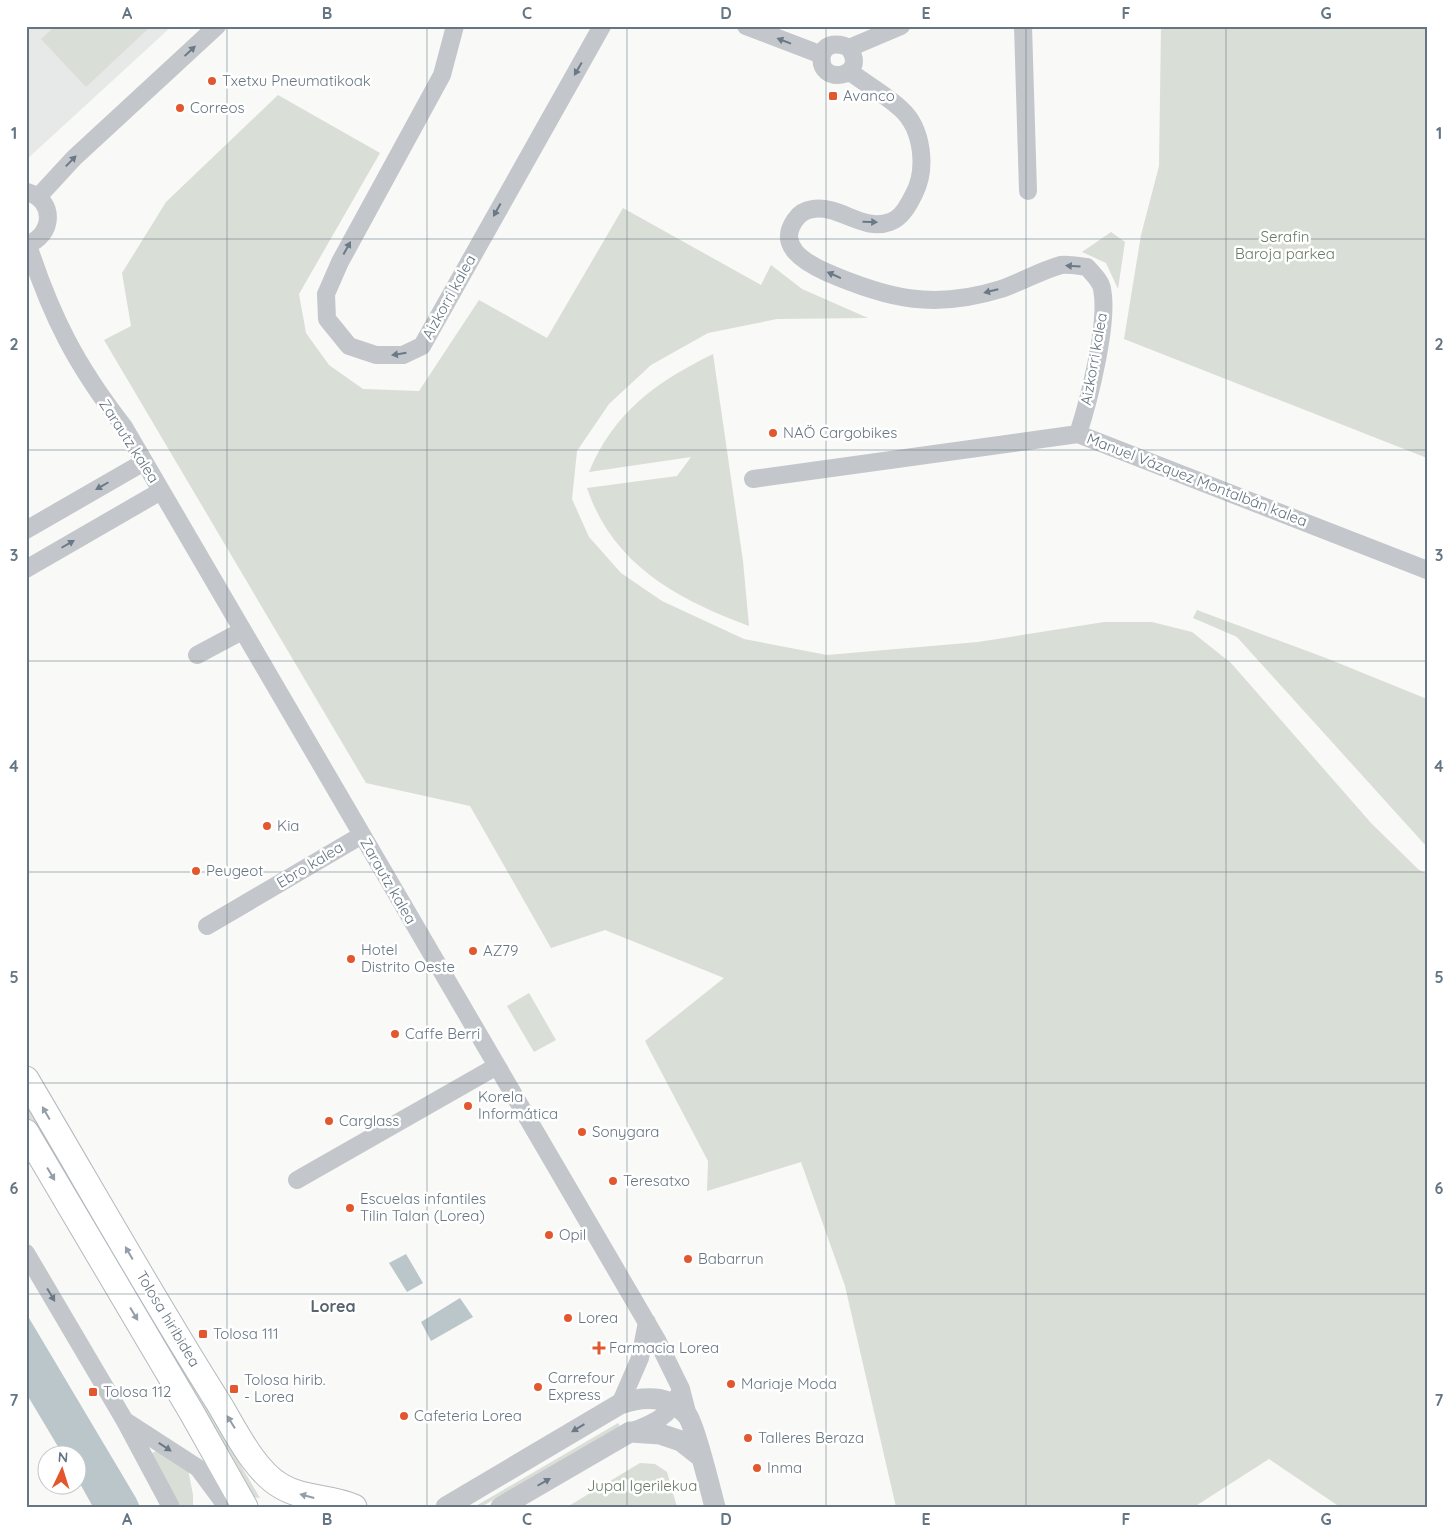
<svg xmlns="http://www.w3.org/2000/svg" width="1453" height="1533" font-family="Quicksand,sans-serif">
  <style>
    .built { fill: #e7e8e8 }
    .green { fill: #d9ded6 }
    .water { fill: #bac6ca }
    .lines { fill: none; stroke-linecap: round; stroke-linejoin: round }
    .secondary-casing { stroke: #b3b9be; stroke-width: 27 }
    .minor { stroke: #c3c7cb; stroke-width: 18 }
    .tertiary { stroke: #c3c7cb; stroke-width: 21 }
    .secondary { stroke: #fff; stroke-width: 25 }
    .oneway { fill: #6a7986 }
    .oneway2 { fill: #939ea8 }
    .grid { fill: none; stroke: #657582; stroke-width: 1; stroke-opacity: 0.55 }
    .poi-dot { fill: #e2572e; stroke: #fff; stroke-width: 2 }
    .labels { text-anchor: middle; stroke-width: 5; stroke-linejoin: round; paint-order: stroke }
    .poi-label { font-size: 15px; fill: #657582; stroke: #fff; text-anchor: start }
    .park-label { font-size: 15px; fill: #677a63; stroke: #fff }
    .street-label { font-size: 15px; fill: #657582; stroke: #fff }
    .neighbourhood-label { font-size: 16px; font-weight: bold; fill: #57636d; stroke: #fff }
    .neatline { fill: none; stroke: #657582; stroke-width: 2 }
    .grid-label { font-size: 16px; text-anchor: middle; font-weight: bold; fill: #657582 }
  </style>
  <rect width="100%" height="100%" fill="#f9f9f7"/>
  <path class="built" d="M26,26h146l-146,134z"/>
  <path class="green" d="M55,26h96l-65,61 -45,-48z
    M1161,26h266v432l-303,-119 17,-104 18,-69z
    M278,95l102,58 -81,141 7,39 23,32 34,24 56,2 60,-91 68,38 76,-130 138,77 10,-20 31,24 66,29 -91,1 -69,14 -57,32 -42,39 -32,47 -5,48 17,38 32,36 41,28 82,38 83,16 151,-13 126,-20h48l40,10 39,31 140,160 47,46 9,5v633h-87l-71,-48 -75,48h-298l-51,-221 -44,-124 -94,29 1,-30 -63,-120 79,-63 -119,-48 -54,18 -81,-142 -104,-23 -262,-443 27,-14 -9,-53 44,-71z
    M1111,232l14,10 -7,47 -12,-26 -24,-11z
    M713,354l30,207 6,65c-72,-27 -136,-61 -162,-138l90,-12 14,-19 -102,15c25,-60 67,-90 124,-118z
    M1197,610l129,48 101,41v148l-190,-210 -44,-19z
    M529,993l27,47 -22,12 -27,-46z
    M26,1103l234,395 -7,-1 -227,-383z
    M618,1423l2,3 -139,81h-7z
    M156,1451l32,18 5,26v12h-12l-31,-53z
    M640,1463l15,1 12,8 10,35h-110z"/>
  <path class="water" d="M406,1254l17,29 -16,9 -18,-29z
    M460,1298l13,19 -42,24 -10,-19z
    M26,1313l110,185 4,9h-47l-15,-27v-24l-15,-1 -37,-62z"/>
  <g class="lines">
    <defs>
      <path id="secondary" d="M26,1079c64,108 125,217 192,323 16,26 36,69 63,84 23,14 49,10 73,21
        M26,1132l166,281 53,94"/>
    </defs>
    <use href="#secondary" class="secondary-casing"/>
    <path class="minor" d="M455,26l-13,49 -102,187 -14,32 1,25 22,27 27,9h27l19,-9 180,-320
      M746,26l76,29
      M1023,26l5,165
      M849,48c21,31 -33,38 -27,7 3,-13 18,-12 27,-7l52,-22
      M849,71c17,13 37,24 52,38 22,20 26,60 13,85 -5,10 -12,24 -24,28 -27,10 -50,-17 -77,-13 -8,1 -14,5 -18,11 -18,26 9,42 31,52 62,27 108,38 175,17 20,-7 39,-18 60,-24 7,-1 18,1 26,2 5,6 14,14 15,22 7,33 -13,111 -24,145
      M38,197l36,-39 143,-132
      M26,245c28,-9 30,-45 1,-53
      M28,245c24,73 48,120 96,182l533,913 24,49 7,27
      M753,479l325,-45 349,136
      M26,530l118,-68
      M26,569l135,-78
      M197,655l45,-24
      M207,926l155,-91
      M297,1180l200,-114
      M26,1253l99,168 46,86
      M620,1404l20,-46 7,-36
      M127,1422l71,46 29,39
      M633,1431c21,-8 37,-15 46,-37"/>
    <path class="tertiary" d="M446,1507l174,-103c23,-8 49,-9 67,11 7,8 24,77 28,92
      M501,1507l129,-75 30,2 21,7 19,15"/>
    <use href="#secondary" class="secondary"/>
  </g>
  <defs><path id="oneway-solid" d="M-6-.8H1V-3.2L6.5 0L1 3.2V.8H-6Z" transform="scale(1.25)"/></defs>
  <g class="oneway">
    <use href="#oneway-solid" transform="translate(784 41) rotate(-159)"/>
    <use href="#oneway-solid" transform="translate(190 51) rotate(-43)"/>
    <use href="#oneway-solid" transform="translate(578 69) rotate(120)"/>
    <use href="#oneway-solid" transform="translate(71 161) rotate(-46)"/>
    <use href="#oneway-solid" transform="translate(497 210) rotate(119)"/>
    <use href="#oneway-solid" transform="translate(870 222) rotate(2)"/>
    <use href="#oneway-solid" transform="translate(347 248) rotate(-61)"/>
    <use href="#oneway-solid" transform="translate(1073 266) rotate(-176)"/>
    <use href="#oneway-solid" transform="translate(834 275) rotate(-156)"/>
    <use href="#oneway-solid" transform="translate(991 291) rotate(166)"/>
    <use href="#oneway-solid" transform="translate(399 354) rotate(171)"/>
    <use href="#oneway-solid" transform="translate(102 486) rotate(150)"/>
    <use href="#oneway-solid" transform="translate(68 544) rotate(-30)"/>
    <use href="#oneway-solid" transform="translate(51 1295) rotate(59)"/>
    <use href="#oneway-solid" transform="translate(578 1428) rotate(149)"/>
    <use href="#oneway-solid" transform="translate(165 1447) rotate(33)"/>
    <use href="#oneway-solid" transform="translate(544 1482) rotate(-30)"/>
  </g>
  <g class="oneway2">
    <use href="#oneway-solid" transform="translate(46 1113) rotate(-120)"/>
    <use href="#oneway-solid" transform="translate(51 1174) rotate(59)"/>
    <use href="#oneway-solid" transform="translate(129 1253) rotate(-120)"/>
    <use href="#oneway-solid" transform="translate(134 1314) rotate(59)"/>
    <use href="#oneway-solid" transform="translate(231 1422) rotate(-122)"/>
    <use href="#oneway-solid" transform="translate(307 1496) rotate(-165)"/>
  </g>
  <path class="grid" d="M227,26v1481M427,26v1481M627,26v1481M826,26v1481M1026,26v1481M1226,26v1481M26,239h1401M26,450h1401M26,661h1401M26,872h1401M26,1083h1401M26,1294h1401"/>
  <g class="poi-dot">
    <circle cx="212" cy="81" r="5"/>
    <rect x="828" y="91" width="10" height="10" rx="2.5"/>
    <circle cx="180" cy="108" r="5"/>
    <circle cx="773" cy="433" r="5"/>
    <circle cx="267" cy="826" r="5"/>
    <circle cx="196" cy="871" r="5"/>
    <circle cx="473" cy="951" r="5"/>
    <circle cx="351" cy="959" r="5"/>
    <circle cx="395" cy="1034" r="5"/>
    <circle cx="468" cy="1106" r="5"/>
    <circle cx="329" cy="1121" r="5"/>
    <circle cx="582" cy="1132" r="5"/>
    <circle cx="613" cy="1181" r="5"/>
    <circle cx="350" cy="1208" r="5"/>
    <circle cx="549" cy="1235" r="5"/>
    <circle cx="688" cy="1259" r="5"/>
    <circle cx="568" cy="1318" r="5"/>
    <rect x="198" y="1329" width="10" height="10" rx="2.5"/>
    <path d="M596.5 1340.5h5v5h5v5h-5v5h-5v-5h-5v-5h5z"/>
    <circle cx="731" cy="1384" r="5"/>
    <circle cx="538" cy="1387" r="5"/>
    <rect x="229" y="1384" width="10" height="10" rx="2.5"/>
    <rect x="88" y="1387" width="10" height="10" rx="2.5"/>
    <circle cx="404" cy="1416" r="5"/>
    <circle cx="748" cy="1438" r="5"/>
    <circle cx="757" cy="1468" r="5"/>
  </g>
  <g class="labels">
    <g class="poi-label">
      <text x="222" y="86">Txetxu Pneumatikoak</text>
      <text x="843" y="101">Avanco</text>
      <text x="190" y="113">Correos</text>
      <text x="783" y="438">NAÖ Cargobikes</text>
      <text x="277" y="831">Kia</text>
      <text x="206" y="876">Peugeot</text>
      <text x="361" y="955">Hotel<tspan x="361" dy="17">Distrito Oeste</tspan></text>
      <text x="483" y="956">AZ79</text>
      <text x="405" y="1039">Caffe Berri</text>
      <text x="478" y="1102">Korela<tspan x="478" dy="17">Informática</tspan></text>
      <text x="339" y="1126">Carglass</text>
      <text x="592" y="1137">Sonygara</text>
      <text x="623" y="1186">Teresatxo</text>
      <text x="360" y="1204">Escuelas infantiles<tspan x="360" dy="17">Tilin Talan (Lorea)</tspan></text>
      <text x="559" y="1240">Opil</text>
      <text x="698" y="1264">Babarrun</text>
      <text x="578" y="1323">Lorea</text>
      <text x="213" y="1339">Tolosa 111</text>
      <text x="609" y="1353">Farmacia Lorea</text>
      <text x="548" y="1383">Carrefour<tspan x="548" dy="17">Express</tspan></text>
      <text x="244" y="1385">Tolosa hirib.<tspan x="244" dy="17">- Lorea</tspan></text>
      <text x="741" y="1389">Mariaje Moda</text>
      <text x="103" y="1397">Tolosa 112</text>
      <text x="414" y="1421">Cafeteria Lorea</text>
      <text x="758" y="1443">Talleres Beraza</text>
      <text x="767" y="1473">Inma</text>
    </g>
    <g class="park-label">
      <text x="1285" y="242">Serafin<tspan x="1285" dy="17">Baroja parkea</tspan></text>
      <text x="642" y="1491">Jupal Igerilekua</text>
    </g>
    <g class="street-label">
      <text transform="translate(449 297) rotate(-61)" y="5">Aizkorri kalea</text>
      <text transform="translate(1094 359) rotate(-80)" y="5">Aizkorri kalea</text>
      <text transform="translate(129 441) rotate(57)" y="5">Zarautz kalea</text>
      <text transform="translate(1197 480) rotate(21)" y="5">Manuel Vázquez Montalbán kalea</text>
      <text transform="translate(310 865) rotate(-31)" y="5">Ebro kalea</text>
      <text transform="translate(388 881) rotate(60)" y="5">Zarautz kalea</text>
      <text transform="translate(168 1319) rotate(59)" y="5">Tolosa hiribidea</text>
    </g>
    <g class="neighbourhood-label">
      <text x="333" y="1312">Lorea</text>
    </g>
  </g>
  <rect width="1453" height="1533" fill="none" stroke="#ffffff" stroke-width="55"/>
  <g transform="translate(62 1470) rotate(4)"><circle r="24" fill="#ffffff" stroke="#c1c8cd"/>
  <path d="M0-4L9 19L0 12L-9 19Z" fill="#e2572e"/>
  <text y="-8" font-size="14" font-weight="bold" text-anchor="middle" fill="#657582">N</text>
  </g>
  <rect x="28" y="28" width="1398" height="1478" class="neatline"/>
  <g class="grid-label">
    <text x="127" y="19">A</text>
    <text x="327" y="19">B</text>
    <text x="527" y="19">C</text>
    <text x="726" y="19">D</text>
    <text x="926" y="19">E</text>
    <text x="1126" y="19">F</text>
    <text x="1326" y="19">G</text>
    <text x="14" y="139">1</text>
    <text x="1439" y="139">1</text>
    <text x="14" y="350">2</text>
    <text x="1439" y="350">2</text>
    <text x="14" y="561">3</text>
    <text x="1439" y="561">3</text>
    <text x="14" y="772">4</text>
    <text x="1439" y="772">4</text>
    <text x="14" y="983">5</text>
    <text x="1439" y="983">5</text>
    <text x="14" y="1194">6</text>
    <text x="1439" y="1194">6</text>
    <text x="14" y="1406">7</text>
    <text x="1439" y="1406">7</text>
    <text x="127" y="1525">A</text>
    <text x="327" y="1525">B</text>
    <text x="527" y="1525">C</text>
    <text x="726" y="1525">D</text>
    <text x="926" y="1525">E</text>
    <text x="1126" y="1525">F</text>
    <text x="1326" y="1525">G</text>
  </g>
</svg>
